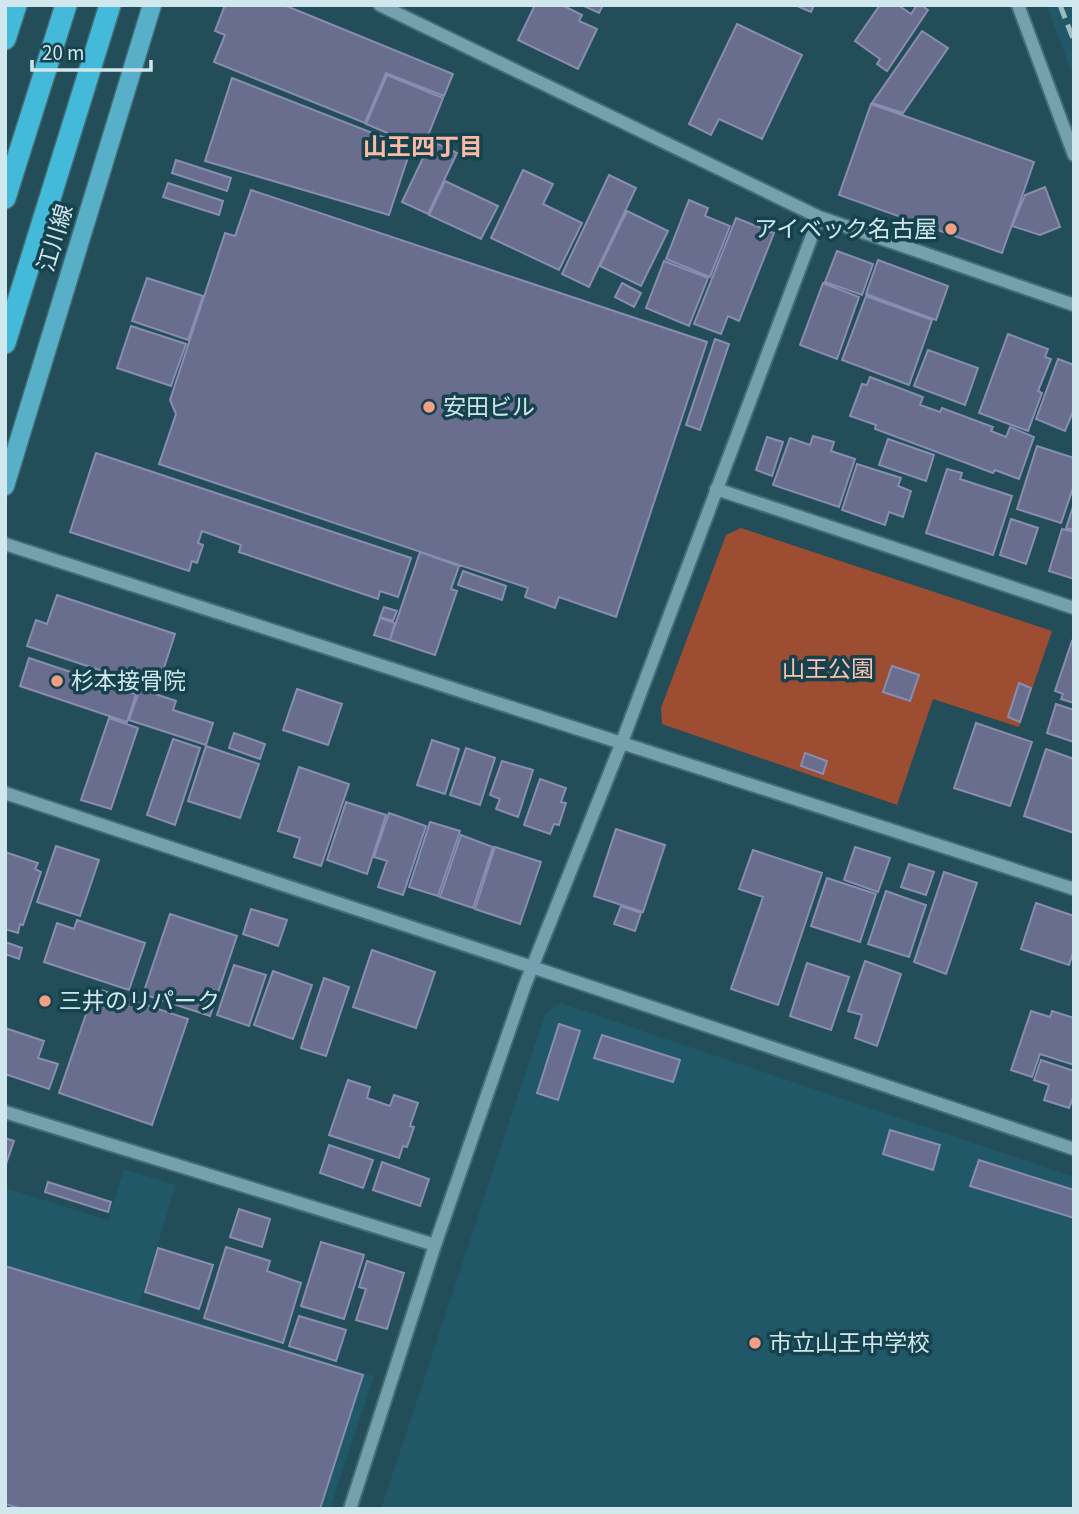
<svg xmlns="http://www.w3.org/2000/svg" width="1079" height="1514" font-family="'Source Sans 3','Noto Sans JP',sans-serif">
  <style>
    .built { fill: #215867 }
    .green { fill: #9d4d32 }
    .building { fill: #696d8e; stroke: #898db0; stroke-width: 2 }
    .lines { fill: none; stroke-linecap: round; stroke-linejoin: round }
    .minor-casing { stroke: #446c76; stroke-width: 16 }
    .major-casing { stroke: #446c76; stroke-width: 21 }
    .highway-casing { stroke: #446c76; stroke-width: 24 }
    .minor { stroke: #75a1af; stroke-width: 12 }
    .major { stroke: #57b0c8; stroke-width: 18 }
    .highway { stroke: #43bad9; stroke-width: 21 }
    .rail { stroke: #9ebbc3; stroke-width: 5; stroke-dasharray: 14 7; stroke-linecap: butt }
    .poi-dot { fill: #f39f84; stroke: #16424e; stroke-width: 2.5 }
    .labels { text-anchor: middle; stroke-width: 7; stroke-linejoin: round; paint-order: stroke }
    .poi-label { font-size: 23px; fill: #d0e7ee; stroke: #16424e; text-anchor: start }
    .street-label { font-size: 23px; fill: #d0e7ee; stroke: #16424e }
    .park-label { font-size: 23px; fill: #fbc3b1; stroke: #16424e }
    .neighbourhood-label { font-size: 24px; font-weight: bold; fill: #fabaa5; stroke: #16424e }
  </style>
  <rect width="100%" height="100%" fill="#224d59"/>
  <path class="built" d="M1047,5h27v74l-24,-65z
    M560,1003l514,174v332h-693l164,-495z
    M124,1169l52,16 -37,119 235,72 -44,133h-325v-321l103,32z"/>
  <path class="green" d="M741,528l311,103 -33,96 -86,-28 -36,106 -235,-81 -1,-16 65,-173z"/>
  <path class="building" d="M225,5h59l169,69 -9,22 -58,-23 -21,50 -151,-61 11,-27 -10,-4z
    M535,5h27l20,10 -3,6 18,8 -19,40 -60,-29z
    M582,5h21l-4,8z
    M795,5h19l-3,7z
    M880,5h18l13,9 6,-9h4l7,5 -41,61 -10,-7 3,-5 -25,-18z
    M737,24l65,31 -40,84 -43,-20 -8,16 -22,-11z
    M922,31l26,17 -45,65 -31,-10z
    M387,75l56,23 -20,50 -57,-24z
    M232,78l179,70 -22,67 -184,-54z
    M871,104l163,58 -32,91 -163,-58z
    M431,141l26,12 -29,61 -26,-12z
    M176,160l55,18 -4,13 -55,-18z
    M523,170l30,14 -10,20 39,19 -23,47 -68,-32z
    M609,175l27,13 -47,99 -27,-13z
    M445,181l53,25 -17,33 -52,-24z
    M168,183l55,18 -4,14 -56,-18z
    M1045,187l15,40 -20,8 -28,-9 13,-31z
    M251,190l456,152 -91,275 -57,-20 -4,11 -30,-11 3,-9 -369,-124 17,-50 -6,-14 55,-167 10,3z
    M689,200l19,8 -3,8 25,10 -20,51 -44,-18z
    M627,211l41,20 -27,55 -41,-20z
    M736,218l38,15 -35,88 -11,-5 -7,18 -27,-10z
    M837,251l36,13 -11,31 -37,-13z
    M878,260l70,26 -12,34 -70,-26z
    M664,261l44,17 -19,48 -43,-18z
    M147,278l56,18 -15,44 -56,-19z
    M622,283l19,10 -7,14 -19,-10z
    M823,283l36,14 -22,62 -37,-14z
    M866,296l66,24 -23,65 -67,-25z
    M131,326l55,18 -15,42 -54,-18z
    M1008,334l40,15 -3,8 6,2 -13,32 4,2 -14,38 -49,-18z
    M715,339l14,5 -29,86 -14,-5z
    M928,350l50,18 -13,37 -51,-19z
    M1058,359l16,6v44l-9,22 -29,-12z
    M870,377l53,20 -3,8 20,7 2,-4 51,19 -2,4 15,6 4,-10 24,10 -15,42 -24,-9 -2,3 -118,-44 1,-4 -26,-9 12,-32 5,1z
    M813,436l21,6 -3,9 24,8 -16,48 -66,-22 17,-47 20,7z
    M767,437l16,5 -11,34 -16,-6z
    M888,439l46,16 -8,26 -47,-16z
    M1037,446l37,12v27l-13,38 -44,-14z
    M96,453l315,105 -13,39 -18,-6 -2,8 -139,-47 2,-7 -39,-14 -4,12 5,2 -6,18 -5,-2 -3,10 -119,-39z
    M857,464l44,14 -3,8 13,5 -8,26 -14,-5 -4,13 -43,-15z
    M947,469l15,4 -2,6 52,17 -19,59 -67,-22z
    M1074,504v26l-8,-2z
    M1011,519l27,9 -12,36 -26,-9z
    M1062,529l12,3v47l-25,-8z
    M420,552l39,14 -8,23 6,2 -22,64 -45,-15z
    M463,571l43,15 -4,14 -44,-15z
    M57,595l118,39 -18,55 -130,-43 9,-26 11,4z
    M384,607l13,4 -4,10 -13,-4z
    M380,618l15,5 -5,17 -16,-5z
    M1072,641l2,1v61l-13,-4 2,-5 -8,-3z
    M29,658l107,36 -9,28 -107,-36z
    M892,666l27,9 -9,26 -27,-9z
    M1019,683l12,5 -11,34 -12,-5z
    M140,689l36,12 -3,9 40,13 -7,22 -77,-25z
    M297,689l45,15 -14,41 -45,-15z
    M1056,704l18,6v32l-27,-9z
    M109,718l29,10 -27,81 -30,-9z
    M976,723l56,19 -22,64 -56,-18z
    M234,733l31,11 -5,15 -31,-11z
    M173,739l27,9 -25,77 -28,-10z
    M432,740l27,9 -14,45 -28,-9z
    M206,746l53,18 -19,54 -52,-17z
    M466,748l29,10 -15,47 -30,-10z
    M1046,749l28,10v74l-50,-17z
    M805,753l22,8 -4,13 -22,-8z
    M502,761l31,9 -15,47 -22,-8 4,-10 -10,-4z
    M299,767l50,17 -28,82 -27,-9 6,-19 -22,-7z
    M540,779l26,9 -5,14 5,1 -7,22 -5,-1 -4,10 -26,-9z
    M346,802l40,13 -19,59 -40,-14z
    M389,813l37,13 -23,69 -25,-8 9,-26 -13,-4z
    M430,822l30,9 -22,65 -29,-9z
    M616,829l49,16 -22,67 -49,-16z
    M461,835l32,12 -20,61 -33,-11z
    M56,846l43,14 -19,56 -43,-14z
    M495,847l46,15 -21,62 -45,-15z
    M855,847l35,11 -12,34 -34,-12z
    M753,850l69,23 -44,132 -47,-16 32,-92 -24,-8z
    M5,852l33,11 -3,6 6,3 -18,53 -3,-1 -2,9 -13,-4z
    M909,864l25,8 -8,23 -25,-8z
    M944,872l33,11 -31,91 -32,-12z
    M827,878l49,16 -16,48 -49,-16z
    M886,891l40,14 -17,52 -41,-13z
    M1036,903l38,13v34l-5,15 -48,-16z
    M621,906l20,7 -6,18 -21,-7z
    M251,909l36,11 -9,26 -35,-12z
    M170,914l67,22 -27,80 -67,-22z
    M77,920l68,23 -16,47 -85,-28 13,-39 17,6z
    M5,942l17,6 -3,11 -14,-5z
    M372,950l63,22 -19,56 -63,-21z
    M865,961l36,13 -24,72 -22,-8 7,-23 -14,-4z
    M807,963l42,14 -18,53 -41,-14z
    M234,965l32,10 -17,51 -32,-11z
    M273,971l39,14 -19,54 -39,-14z
    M324,978l25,9 -23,69 -25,-8z
    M95,988l93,31 -36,106 -93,-32z
    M1031,1011l19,6 2,-6 22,7v47l-34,-11 -8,23 -21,-7z
    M559,1024l21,7 -22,69 -21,-7z
    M5,1028l39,13 -6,17 20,6 -9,25 -44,-15z
    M602,1035l78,25 -7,22 -79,-24z
    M1041,1060l33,11v24l-5,13 -25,-8 5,-15 -15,-5z
    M348,1080l22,7 -3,11 23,8 4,-11 24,8 -8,23 4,1 -7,20 -4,-1 -4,12 -70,-23z
    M890,1130l50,15 -7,25 -50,-16z
    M5,1138l9,3 -9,26z
    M329,1145l44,15 -10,28 -43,-15z
    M979,1160l95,30v28l-104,-32z
    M382,1162l47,17 -9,27 -47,-16z
    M48,1182l63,20 -3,10 -63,-20z
    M239,1209l31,10 -8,28 -32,-10z
    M321,1242l43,13 -20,64 -43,-13z
    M226,1247l44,14 -3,10 34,12 -18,60 -79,-25z
    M158,1248l55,17 -14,44 -54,-17z
    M367,1261l37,12 -17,56 -31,-9 10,-31 -7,-2z
    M5,1266l358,109 -43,134h-298l-17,-5z
    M299,1316l47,14 -10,31 -47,-15z"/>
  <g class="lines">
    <defs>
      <path id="minor" d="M380,5l439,212 255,88
        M1018,5l56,150
        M716,489l358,119
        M5,544l1069,345
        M5,793l527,174 542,182
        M5,1112l430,133
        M350,1509l85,-264 90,-260 97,-243 197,-525"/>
      <path id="major" d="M5,486l147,-481"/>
      <path id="highway" d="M5,39l11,-34
        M5,198l61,-193
        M5,343l105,-338"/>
    </defs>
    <use href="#minor" class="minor-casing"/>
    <use href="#major" class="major-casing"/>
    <use href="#highway" class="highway-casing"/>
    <use href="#minor" class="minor"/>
    <use href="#major" class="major"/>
    <use href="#highway" class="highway"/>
    <path class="rail" d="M1060,5l14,36"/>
  </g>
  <g class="poi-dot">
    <circle cx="951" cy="229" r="7"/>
    <circle cx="429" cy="407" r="7"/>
    <circle cx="57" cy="681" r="7"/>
    <circle cx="45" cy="1001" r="7"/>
    <circle cx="755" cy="1343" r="7"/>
  </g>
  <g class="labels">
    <g class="poi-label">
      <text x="937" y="237" text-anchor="end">アイベック名古屋</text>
      <text x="443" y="415">安田ビル</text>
      <text x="71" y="689">杉本接骨院</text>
      <text x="59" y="1009">三井のリパーク</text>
      <text x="769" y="1351">市立山王中学校</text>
    </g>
    <g class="street-label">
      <text transform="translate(55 238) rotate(-73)" y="8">江川線</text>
    </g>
    <g class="park-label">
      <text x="828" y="677">山王公園</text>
    </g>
    <g class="neighbourhood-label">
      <text x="423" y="155">山王四丁目</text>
    </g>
  </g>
  <rect width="1079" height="1514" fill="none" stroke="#d0e7ee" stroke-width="14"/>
  <path d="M32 60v10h119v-10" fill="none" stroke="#d0e7ee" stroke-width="3.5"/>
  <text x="42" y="60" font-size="21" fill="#d0e7ee" stroke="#16424e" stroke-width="5" paint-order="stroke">20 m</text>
</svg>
